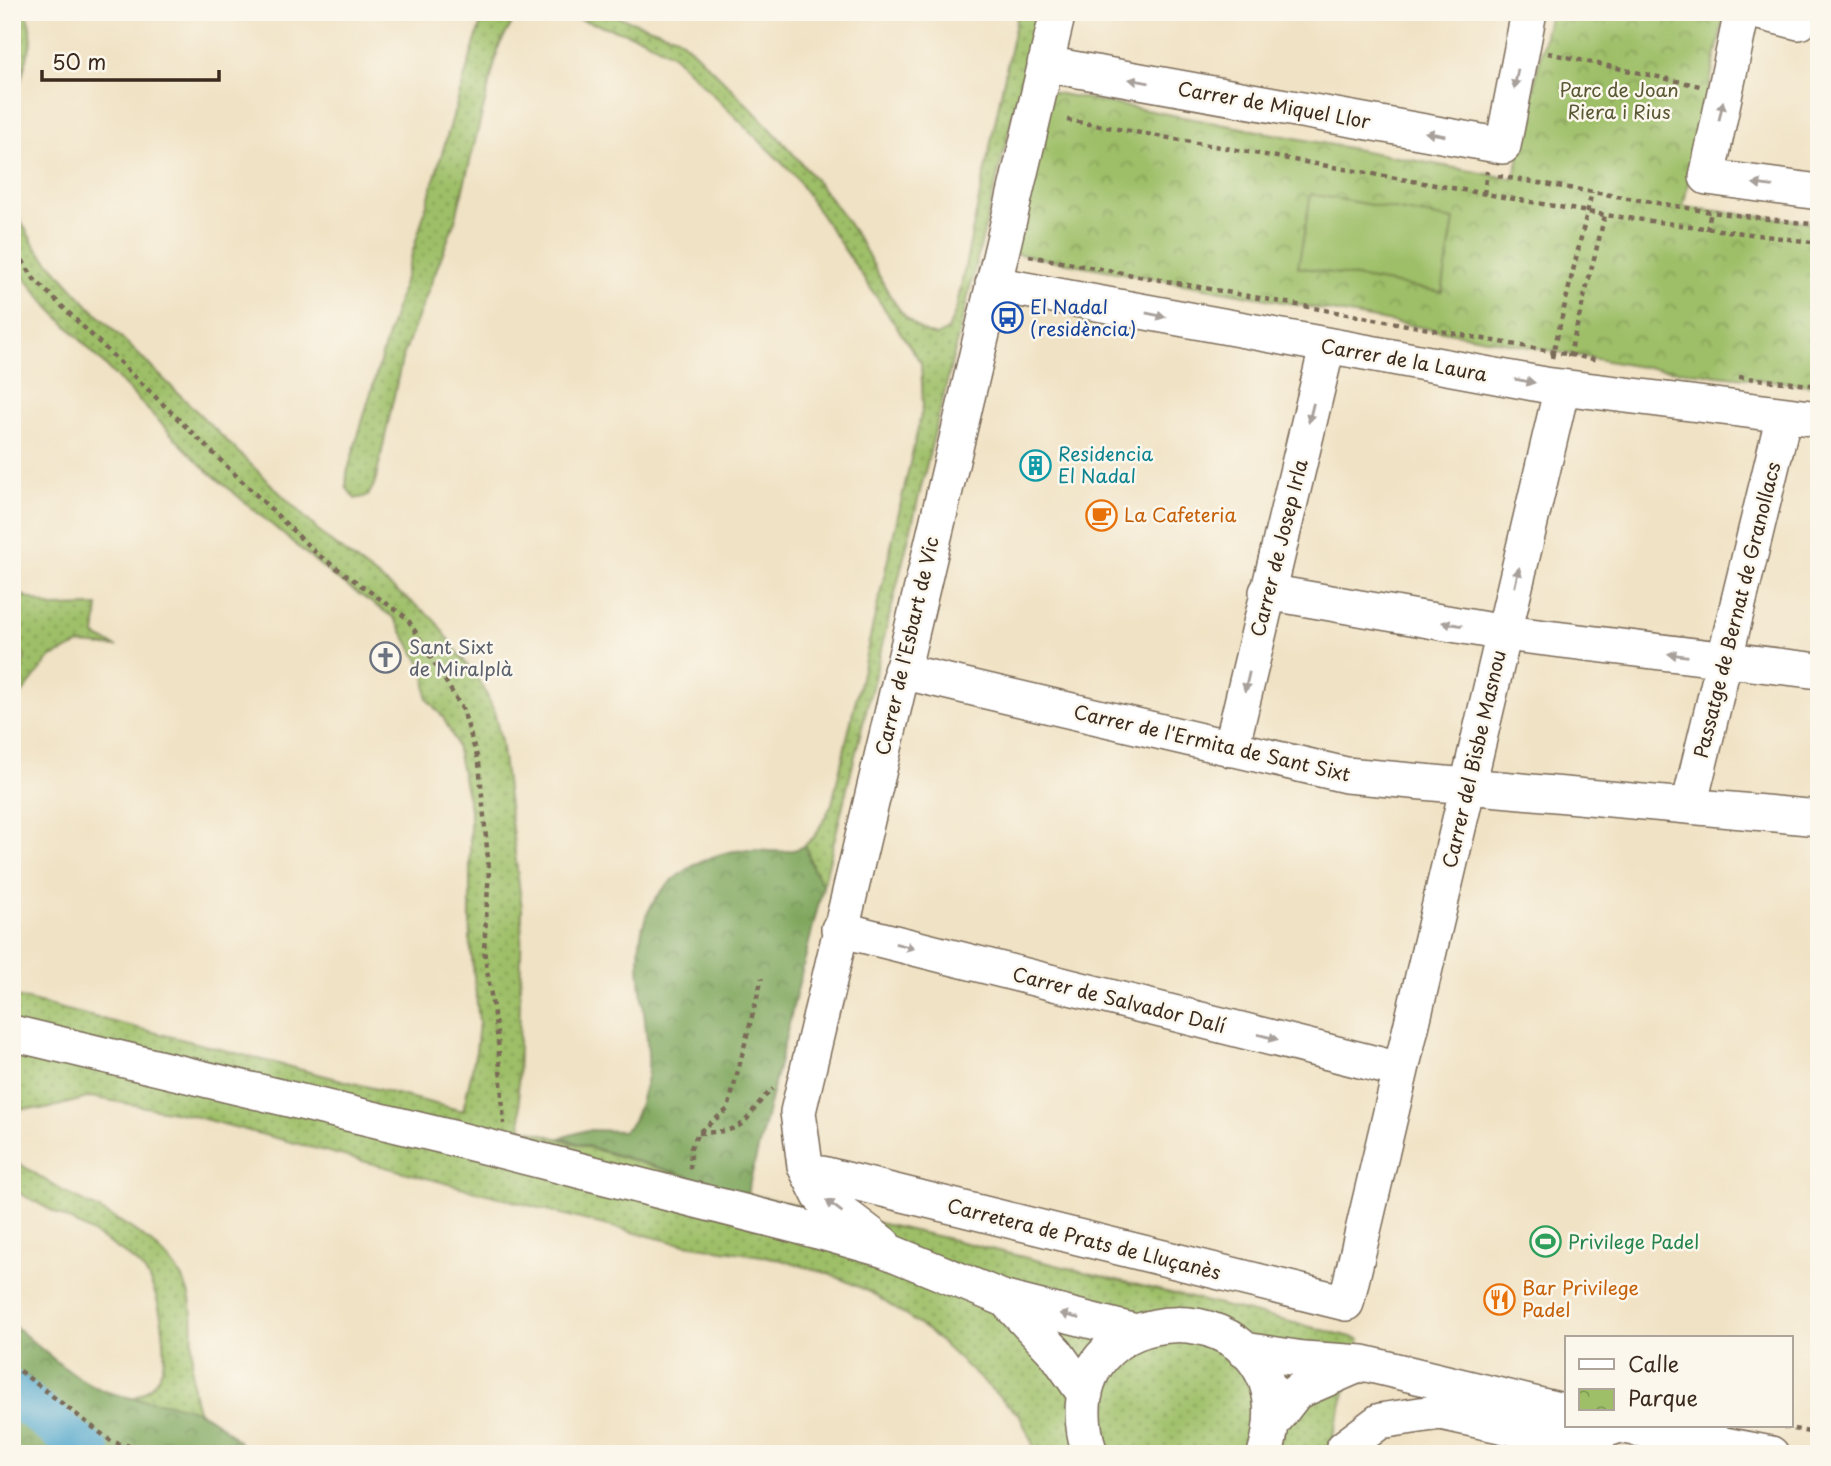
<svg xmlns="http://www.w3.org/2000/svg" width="1831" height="1466" font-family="'Playpen Sans',sans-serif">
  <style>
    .grass { fill: url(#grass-dots); stroke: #6c7443; stroke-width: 2 }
    .forest { fill: url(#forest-crowns); stroke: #5c683d; stroke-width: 2 }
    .park { fill: url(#park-crowns); stroke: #6c7443; stroke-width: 2 }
    .pitch { fill: #9ebf68; stroke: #6c7443; stroke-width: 2 }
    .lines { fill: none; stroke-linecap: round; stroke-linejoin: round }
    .river { stroke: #4fa6cc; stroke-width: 42 }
    .minor-casing { stroke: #7a6a58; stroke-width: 38 }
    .path { stroke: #7a6a58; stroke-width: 4.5; stroke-dasharray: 5 5; stroke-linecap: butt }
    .minor { stroke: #fff; stroke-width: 35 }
    .oneway { fill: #a79f9a }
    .labels { text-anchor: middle; stroke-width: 5; stroke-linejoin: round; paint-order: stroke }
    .park-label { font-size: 19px; fill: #595734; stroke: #fbf7ec }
    .street-label { font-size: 19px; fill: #3b2a1e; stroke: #fbf7ec }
    .transit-label { font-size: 19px; fill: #164399; stroke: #fbf7ec; text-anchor: start }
    .culture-label { font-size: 19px; fill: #0d838f; stroke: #fbf7ec; text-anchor: start }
    .food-label { font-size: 19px; fill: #c56008; stroke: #fbf7ec; text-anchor: start }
    .worship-label { font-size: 19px; fill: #5b616d; stroke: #fbf7ec; text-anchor: start }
    .leisure-label { font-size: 19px; fill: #27864d; stroke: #fbf7ec; text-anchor: start }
  </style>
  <defs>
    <pattern id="grass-dots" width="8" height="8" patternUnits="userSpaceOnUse" patternTransform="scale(1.75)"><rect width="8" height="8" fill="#9ebf68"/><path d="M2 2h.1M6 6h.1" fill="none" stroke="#829b55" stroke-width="1.8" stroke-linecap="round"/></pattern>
    <pattern id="forest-crowns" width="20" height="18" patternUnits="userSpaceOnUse" patternTransform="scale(1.75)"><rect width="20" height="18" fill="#7ea65c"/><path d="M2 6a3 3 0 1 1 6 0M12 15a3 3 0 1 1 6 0" fill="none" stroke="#68874b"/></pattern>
    <pattern id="park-crowns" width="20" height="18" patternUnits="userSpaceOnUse" patternTransform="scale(1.75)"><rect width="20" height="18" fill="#9ebf68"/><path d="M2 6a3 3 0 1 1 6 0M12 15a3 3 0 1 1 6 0" fill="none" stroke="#829b55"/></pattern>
  </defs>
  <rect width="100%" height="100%" fill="#fbf7ec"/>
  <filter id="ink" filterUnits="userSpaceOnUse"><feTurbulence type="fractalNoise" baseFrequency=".0143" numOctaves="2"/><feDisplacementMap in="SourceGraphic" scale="14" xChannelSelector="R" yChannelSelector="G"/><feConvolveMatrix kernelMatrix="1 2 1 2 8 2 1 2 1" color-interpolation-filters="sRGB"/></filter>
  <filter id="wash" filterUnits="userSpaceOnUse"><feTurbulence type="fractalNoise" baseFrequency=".00686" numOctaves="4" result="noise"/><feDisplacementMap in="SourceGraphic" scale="28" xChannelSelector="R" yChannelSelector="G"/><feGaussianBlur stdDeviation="1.57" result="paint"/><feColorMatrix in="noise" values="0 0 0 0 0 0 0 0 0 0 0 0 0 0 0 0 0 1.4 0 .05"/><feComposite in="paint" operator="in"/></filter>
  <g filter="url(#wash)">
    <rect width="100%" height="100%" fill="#f0e2c4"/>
    <path class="grass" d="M18,12h9l5,27 -20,74v-51l6,-19z
      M484,12h40l-11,9 -14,25 -44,175 -53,138 -27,124 -7,13 -13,3 -9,-12 1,-14z
      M555,12h50l72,25 10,8c61,59 125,122 171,193 22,33 36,86 78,98l12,-6 8,-20 62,-298h20l-215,874 -10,-17 -8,-24 10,-9 17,-32 91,-398 -2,-43 -127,-188 -120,-119 -32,-18z
      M12,205l24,43 53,58 238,233 107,80 49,68 11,24 7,30 21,168 -4,180 4,39 225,66 194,43 419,102 -32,115h-291l-17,-38 -90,-84 -60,-40 -40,-18 -56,-16 -101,-16 -85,-21 -399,-106 -98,-18 -45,12 -34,-1v-112l451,115 13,-60 3,-29 -9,-81v-132l-15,-68 -12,-24 -16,-18 -2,-28 -31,-53 -59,-40 -133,-112 -155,-161 -35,-43z
      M12,591l40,16 46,-1 -3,30 22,11 -37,-3 -29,13 -39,49v-19l13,-29 -13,-26z
      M12,1159c17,10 33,22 51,32 45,24 120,56 128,114 6,37 -6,72 8,107l-65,-14c23,-10 33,-30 30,-56 -1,-21 -7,-53 -20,-71 -19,-25 -101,-64 -132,-82z"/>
    <path class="forest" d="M805,845l8,24 10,17 -76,308 -187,-56 27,-8 36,1c11,-7 14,-19 18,-31 2,-11 7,-21 7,-31 3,-68 -37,-144 31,-194 22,-16 48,-26 75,-25 19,1 34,5 51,-5z
      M12,1324c29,24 56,51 90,66 32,13 69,9 99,23 19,9 36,26 50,41h-232l-7,-6z"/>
    <path class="park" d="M1550,12h175l-42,195 136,16v163l-184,-20 -634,-115 38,-161 475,89z"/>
    <path class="pitch" d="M1311,194l143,26 -12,72 -144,-25z"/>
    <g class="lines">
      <path class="river" d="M12,1392l78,62"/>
    </g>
  </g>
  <g filter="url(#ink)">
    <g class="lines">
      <defs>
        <path id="minor" d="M1742,12l-35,165 112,15
          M1759,12l40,10
          M1045,64l458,82 26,-134
          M993,284l552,101 274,34
          M1267,592l237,41 315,38
          M901,671l445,104 473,43
          M1231,749l96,-402
          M1689,806l95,-391
          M839,929l561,141
          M12,1033l440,105 366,93 67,19 120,49 131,33
          M822,1174l524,129 216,-916
          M885,1250l-2,-6 -63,-48 -15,-30 -7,-54 260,-1100
          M1005,1299l51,54 29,41
          M1244,1350l59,9 60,4 204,49
          M1272,1423l24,-31 60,-26
          M1625,1426l146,28
          M1090,1454c-54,-172 227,-173 175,0
          M1341,1454l3,-6 36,-27 60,-9 134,29 42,-15"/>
      </defs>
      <use href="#minor" class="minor-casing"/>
      <path class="path" d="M1548,53l152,33
        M1067,120l538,95 214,28
        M1498,176l213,36 108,13
        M1484,194l3,-23
        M1707,230l4,-18
        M12,243l22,36 283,275 90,64 56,92 16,53 10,107 -5,80 14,90 6,84
        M1029,256l570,104
        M1569,357l36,-142
        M1552,358l40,-166
        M1739,377l80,9
        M699,1133c58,-2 40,-15 74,-44
        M690,1169l1,-21 7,-15 30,-24 34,-131
        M12,1365l99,76c25,10 53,2 79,13
        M1784,1427l35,7"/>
      <use href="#minor" class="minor"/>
    </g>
    <defs><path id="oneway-solid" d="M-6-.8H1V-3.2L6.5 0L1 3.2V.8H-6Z" transform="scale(1.75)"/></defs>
    <g class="oneway">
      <use href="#oneway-solid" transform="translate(1516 79) rotate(101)"/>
      <use href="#oneway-solid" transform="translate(1139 81) rotate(-170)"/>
      <use href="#oneway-solid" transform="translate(1721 111) rotate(-78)"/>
      <use href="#oneway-solid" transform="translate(1435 134) rotate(-170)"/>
      <use href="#oneway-solid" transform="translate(1763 185) rotate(-173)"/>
      <use href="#oneway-solid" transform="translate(1156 315) rotate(11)"/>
      <use href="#oneway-solid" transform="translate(1525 381) rotate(10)"/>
      <use href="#oneway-solid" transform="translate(1311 413) rotate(104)"/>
      <use href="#oneway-solid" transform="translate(1517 577) rotate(-77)"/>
      <use href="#oneway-solid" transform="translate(1452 624) rotate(-170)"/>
      <use href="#oneway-solid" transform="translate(1678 655) rotate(-173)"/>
      <use href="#oneway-solid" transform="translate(1247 682) rotate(103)"/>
      <use href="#oneway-solid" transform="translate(905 946) rotate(14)"/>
      <use href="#oneway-solid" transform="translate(1268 1037) rotate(14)"/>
      <use href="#oneway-solid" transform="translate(834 1206) rotate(-143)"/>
      <use href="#oneway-solid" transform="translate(1070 1316) rotate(-166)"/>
    </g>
  </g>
  <defs>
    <symbol id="bus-ring" viewBox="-11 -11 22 22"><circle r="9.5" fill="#fbf7ec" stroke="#1a4fb4" stroke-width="1.5"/><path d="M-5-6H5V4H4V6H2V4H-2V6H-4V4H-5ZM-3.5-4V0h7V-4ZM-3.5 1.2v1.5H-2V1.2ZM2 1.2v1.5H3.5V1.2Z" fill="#1a4fb4"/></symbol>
    <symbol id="building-ring" viewBox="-11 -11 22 22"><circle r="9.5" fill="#fbf7ec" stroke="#0f9aa8" stroke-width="1.5"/><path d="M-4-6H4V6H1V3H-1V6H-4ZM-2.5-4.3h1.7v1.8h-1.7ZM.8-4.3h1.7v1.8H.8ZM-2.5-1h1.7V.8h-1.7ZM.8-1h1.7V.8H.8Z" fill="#0f9aa8"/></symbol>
    <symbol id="cafe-ring" viewBox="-11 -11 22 22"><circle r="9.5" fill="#fbf7ec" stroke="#e8710a" stroke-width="1.5"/><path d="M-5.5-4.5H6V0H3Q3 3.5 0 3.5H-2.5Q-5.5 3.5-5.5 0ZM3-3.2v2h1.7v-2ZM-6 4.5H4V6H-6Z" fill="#e8710a"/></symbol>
    <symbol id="church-ring" viewBox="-11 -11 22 22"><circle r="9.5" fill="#fbf7ec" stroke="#6b7280" stroke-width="1.5"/><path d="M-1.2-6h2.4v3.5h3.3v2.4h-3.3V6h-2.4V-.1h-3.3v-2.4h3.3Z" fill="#6b7280"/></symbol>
    <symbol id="stadium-ring" viewBox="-11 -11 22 22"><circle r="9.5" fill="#fbf7ec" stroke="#2e9e5b" stroke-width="1.5"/><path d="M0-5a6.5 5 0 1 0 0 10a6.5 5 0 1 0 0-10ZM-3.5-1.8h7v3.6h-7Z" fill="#2e9e5b"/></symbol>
    <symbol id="restaurant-ring" viewBox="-11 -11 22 22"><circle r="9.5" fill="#fbf7ec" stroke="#e8710a" stroke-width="1.5"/><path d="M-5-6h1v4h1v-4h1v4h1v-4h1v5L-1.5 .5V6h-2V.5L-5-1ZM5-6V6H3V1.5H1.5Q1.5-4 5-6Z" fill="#e8710a"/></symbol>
  </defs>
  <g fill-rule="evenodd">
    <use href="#bus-ring" x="990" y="300" width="35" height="35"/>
    <use href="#building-ring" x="1018" y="448" width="35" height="35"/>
    <use href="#cafe-ring" x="1084" y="498" width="35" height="35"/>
    <use href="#church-ring" x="368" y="640" width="35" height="35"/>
    <use href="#stadium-ring" x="1528" y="1224" width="35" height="35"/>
    <use href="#restaurant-ring" x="1482" y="1282" width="35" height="35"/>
  </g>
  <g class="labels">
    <g class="park-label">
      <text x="1619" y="97">Parc de Joan<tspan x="1619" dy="22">Riera i Rius</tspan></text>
    </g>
    <g class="street-label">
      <text transform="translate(1274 105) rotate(10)" y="7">Carrer de Miquel Llor</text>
      <text transform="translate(1404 360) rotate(10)" y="7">Carrer de la Laura</text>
      <text transform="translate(1279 548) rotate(-76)" y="7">Carrer de Josep Irla</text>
      <text transform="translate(1737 610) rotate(-76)" y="7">Passatge de Bernat de Granollacs</text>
      <text transform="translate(907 646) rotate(-77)" y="7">Carrer de l'Esbart de Vic</text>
      <text transform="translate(1212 743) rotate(13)" y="7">Carrer de l'Ermita de Sant Sixt</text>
      <text transform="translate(1474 759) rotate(-77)" y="7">Carrer del Bisbe Masnou</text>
      <text transform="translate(1119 1000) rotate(14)" y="7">Carrer de Salvador Dalí</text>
      <text transform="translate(1084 1239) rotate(14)" y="7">Carretera de Prats de Lluçanès</text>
    </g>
    <g class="transit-label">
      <text x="1030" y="314">El Nadal<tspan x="1030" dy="22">(residència)</tspan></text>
    </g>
    <g class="culture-label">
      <text x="1058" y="461">Residencia<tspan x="1058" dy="22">El Nadal</tspan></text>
    </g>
    <g class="food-label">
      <text x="1124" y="522">La Cafeteria</text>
      <text x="1522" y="1295">Bar Privilege<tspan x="1522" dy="22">Padel</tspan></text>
    </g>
    <g class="worship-label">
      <text x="409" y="654">Sant Sixt<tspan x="409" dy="22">de Miralplà</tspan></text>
    </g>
    <g class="leisure-label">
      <text x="1568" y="1249">Privilege Padel</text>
    </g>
  </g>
  <rect width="1831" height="1466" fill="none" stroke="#fbf7ec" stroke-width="42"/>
  <rect x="1565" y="1336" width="228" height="91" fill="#fbf7ec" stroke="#aea59a" stroke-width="2"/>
  <rect x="1579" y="1359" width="35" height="10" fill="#ffffff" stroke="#aea59a" stroke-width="2"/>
  <text x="1628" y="1372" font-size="21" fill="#3b2a1e">Calle</text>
  <rect x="1579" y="1389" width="35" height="21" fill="url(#park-crowns)" stroke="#aea59a" stroke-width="2"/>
  <text x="1628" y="1406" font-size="21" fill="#3b2a1e">Parque</text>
  <path d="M42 70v10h177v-10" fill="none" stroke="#3b2a1e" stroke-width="3.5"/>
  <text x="52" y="70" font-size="21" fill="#3b2a1e" stroke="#fbf7ec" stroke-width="5" paint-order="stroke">50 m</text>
</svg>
